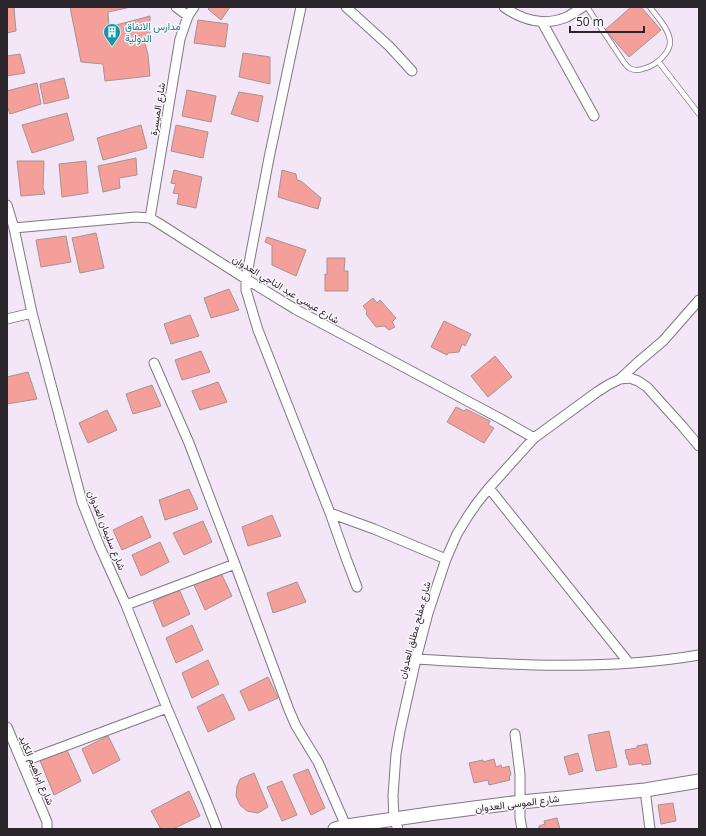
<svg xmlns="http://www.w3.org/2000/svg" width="706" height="836" font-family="'Open Sans',Vazirmatn,sans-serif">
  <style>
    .building { fill: #f49f99; stroke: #a89291 }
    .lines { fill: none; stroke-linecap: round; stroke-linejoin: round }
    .lane-casing { stroke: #827685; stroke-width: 6 }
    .street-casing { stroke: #827685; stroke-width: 11 }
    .secondary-casing { stroke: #827685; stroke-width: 15 }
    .lane { stroke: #fff; stroke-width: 4.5 }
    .street { stroke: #fff; stroke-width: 9 }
    .secondary { stroke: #fff; stroke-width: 13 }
    .labels { text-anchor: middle; stroke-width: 3; stroke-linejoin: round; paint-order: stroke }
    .culture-label { font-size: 10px; fill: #0d838f; stroke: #fcf7fd; text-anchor: start }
    .street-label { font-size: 10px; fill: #2b262c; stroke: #fcf7fd }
  </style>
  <rect width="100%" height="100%" fill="#f3e6f7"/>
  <path class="building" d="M7,7h7l2,24 -9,2z
    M70,7h61l-23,5 1,15 41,-11v21l-6,2 4,16 2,21 -45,5 -2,-17 -22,-2z
    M210,7h20l-9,13 -13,-11z
    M631,7h10l20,23 -32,27 -24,-27z
    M198,20l30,4 -3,23 -31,-4z
    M243,53l27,4v27l-31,-7z
    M20,54l5,19 -18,3v-20z
    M64,78l5,20 -25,6 -4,-20z
    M37,83l4,21 -31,10 -3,-8v-15z
    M187,90l29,6 -5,26 -29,-6z
    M239,92l24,4 -5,26 -27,-8z
    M67,113l7,27 -42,13 -10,-28z
    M141,125l6,23 -44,12 -6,-22z
    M176,125l32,7 -5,26 -32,-7z
    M136,158l1,17 -18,3 1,10 -17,4 -5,-26z
    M17,161h27l-1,27 2,6 -24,2z
    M86,161l2,32 -26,4 -3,-33z
    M174,170l28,7 -6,31 -19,-4 2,-10 -6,-1 3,-9 -5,-1z
    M282,170l14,4 1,6 4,1 20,17 -3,11 -40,-12z
    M96,233l8,35 -24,5 -8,-35z
    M66,236l5,26 -30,5 -5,-27z
    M267,237l39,13 -10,26 -24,-11v-20l-7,-3z
    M327,258h18l-1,13h4v20h-23v-17l2,1z
    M229,289l10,21 -28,8 -7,-20z
    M373,298l4,5 3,-3 16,18 -4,4 3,5 -6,3 -5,-4 -8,1 -10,-13 1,-3 -4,-5z
    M190,315l9,21 -28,8 -7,-20z
    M444,321l27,13 -6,12 -3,-2 -3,8 -11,1 -1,2 -16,-8z
    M201,351l9,21 -28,8 -7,-20z
    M495,356l17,21 -24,20 -17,-21z
    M28,372l9,27 -30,5v-27z
    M218,382l9,20 -27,8 -8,-19z
    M152,385l9,21 -28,8 -7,-20z
    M456,407l8,4 2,-2 24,12 -2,4 6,3 -10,15 -37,-21z
    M107,410l10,20 -29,13 -9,-20z
    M189,489l9,20 -33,11 -6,-20z
    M272,515l9,21 -33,10 -6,-19z
    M142,516l9,21 -29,13 -9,-20z
    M203,521l9,21 -28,13 -11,-22z
    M160,542l9,20 -28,14 -9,-21z
    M220,571l12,25 -27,14 -11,-25z
    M297,582l9,20 -33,11 -6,-20z
    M179,589l11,25 -27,13 -10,-25z
    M192,625l11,25 -27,13 -10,-25z
    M208,660l11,24 -27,14 -10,-25z
    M268,677l10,21 -29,13 -9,-20z
    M223,694l12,25 -27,13 -11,-25z
    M609,731l8,36 -21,4 -8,-36z
    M108,736l12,24 -27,14 -11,-25z
    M647,744l4,20 -9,1v-2l-13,2 -1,-6h-1l-2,-9 12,-2v-2z
    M67,750l14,31 -27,14 -15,-37z
    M578,753l5,18 -14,4 -5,-18z
    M494,759l2,8 5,-2 1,3 7,-2 2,9 -2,1 1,4 -21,5 -1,-5 -14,3 -5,-20 14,-3v2z
    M308,769l17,39 -14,7 -18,-40z
    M254,773l14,34 -10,6 -11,-2 -7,-6 -4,-9 1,-10 3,-7z
    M282,781l15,34 -15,6 -15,-34z
    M189,791l11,25 -27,13h-12l-10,-18z
    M673,803l3,18 -15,3 -3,-19z
    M557,818l3,11h-21v-3l6,-2 -1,-3z"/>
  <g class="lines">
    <defs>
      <path id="lane" d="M587,7l36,54c1,2 4,5 6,7 14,8 42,-11 41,-27 -1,-12 -13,-24 -20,-34
        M658,61l41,53"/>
      <path id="street" d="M176,7l12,9
        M301,7l-32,151 -23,121v11l12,40 72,183 16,45 11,29
        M346,7l43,39 23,25
        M504,7c19,14 41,19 63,10 5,-3 11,-7 16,-10
        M542,22l52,94
        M7,205l7,23 18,85 50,189 17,43 27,60 41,103 40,95 10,26
        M150,218l30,-179 8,-23 6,-9
        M14,228l122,-11 14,1 10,6 86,55 49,30 206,110 33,19
        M7,319l25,-6
        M154,363l35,80 46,121 54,146 7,16 22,36 28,64
        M620,379l17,-16 26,-22 36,-41
        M489,488l140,175
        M330,513l44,16 72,30
        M126,605l109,-41
        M416,659c94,6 190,12 283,-4
        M7,727l40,95v7
        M515,734l5,40v44l2,11
        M22,762l145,-54
        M645,790l5,39
        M398,829l-4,-10 -1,-23 3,-42 4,-23 16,-72 12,-46 18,-54 11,-25 11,-18 9,-13 12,-15 45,-50 63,-46 11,-7 12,-6 10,-1 8,3 9,6 36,40 16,19"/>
      <path id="secondary" d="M335,829l11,-3 90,-13 85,-11 124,-12 54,-9"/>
    </defs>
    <use href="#lane" class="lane-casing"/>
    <use href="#street" class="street-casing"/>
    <use href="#secondary" class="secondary-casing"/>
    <use href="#lane" class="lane"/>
    <use href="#street" class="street"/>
    <use href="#secondary" class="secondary"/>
  </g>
  <defs>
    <symbol id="building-pin" viewBox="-11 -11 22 30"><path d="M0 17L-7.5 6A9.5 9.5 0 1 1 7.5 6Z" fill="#0f9aa8" stroke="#fcf7fd"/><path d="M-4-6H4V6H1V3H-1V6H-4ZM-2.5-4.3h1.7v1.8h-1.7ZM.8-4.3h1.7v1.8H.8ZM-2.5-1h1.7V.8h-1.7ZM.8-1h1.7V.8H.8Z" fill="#fff"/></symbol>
  </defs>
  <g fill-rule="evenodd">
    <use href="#building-pin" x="102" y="22" width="20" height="27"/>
  </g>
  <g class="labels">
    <g class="culture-label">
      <text x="125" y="30">مدارس الاتفاق<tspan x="125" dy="12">الدولية</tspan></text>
    </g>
    <g class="street-label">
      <text transform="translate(157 109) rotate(-81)" y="4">شارع الميسرة</text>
      <text transform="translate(286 289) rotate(31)" y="4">شارع عيسى عبد الناجي العدوان</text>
      <text transform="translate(107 530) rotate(68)" y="4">شارع سليمان العدوان</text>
      <text transform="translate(414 630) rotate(-75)" y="4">شارع مفلح مطلق العدوان</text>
      <text transform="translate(37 770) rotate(67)" y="4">شارع إبراهيم الكايد</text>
      <text transform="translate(517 803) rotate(-7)" y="4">شارع الموسى العدوان</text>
    </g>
  </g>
  <rect width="706" height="836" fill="none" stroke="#2b262c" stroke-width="16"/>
  <path d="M570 26v6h74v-6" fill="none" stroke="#2b262c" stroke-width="2"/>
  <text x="576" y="26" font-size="12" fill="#2b262c" stroke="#fcf7fd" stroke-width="3" paint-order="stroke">50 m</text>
</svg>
